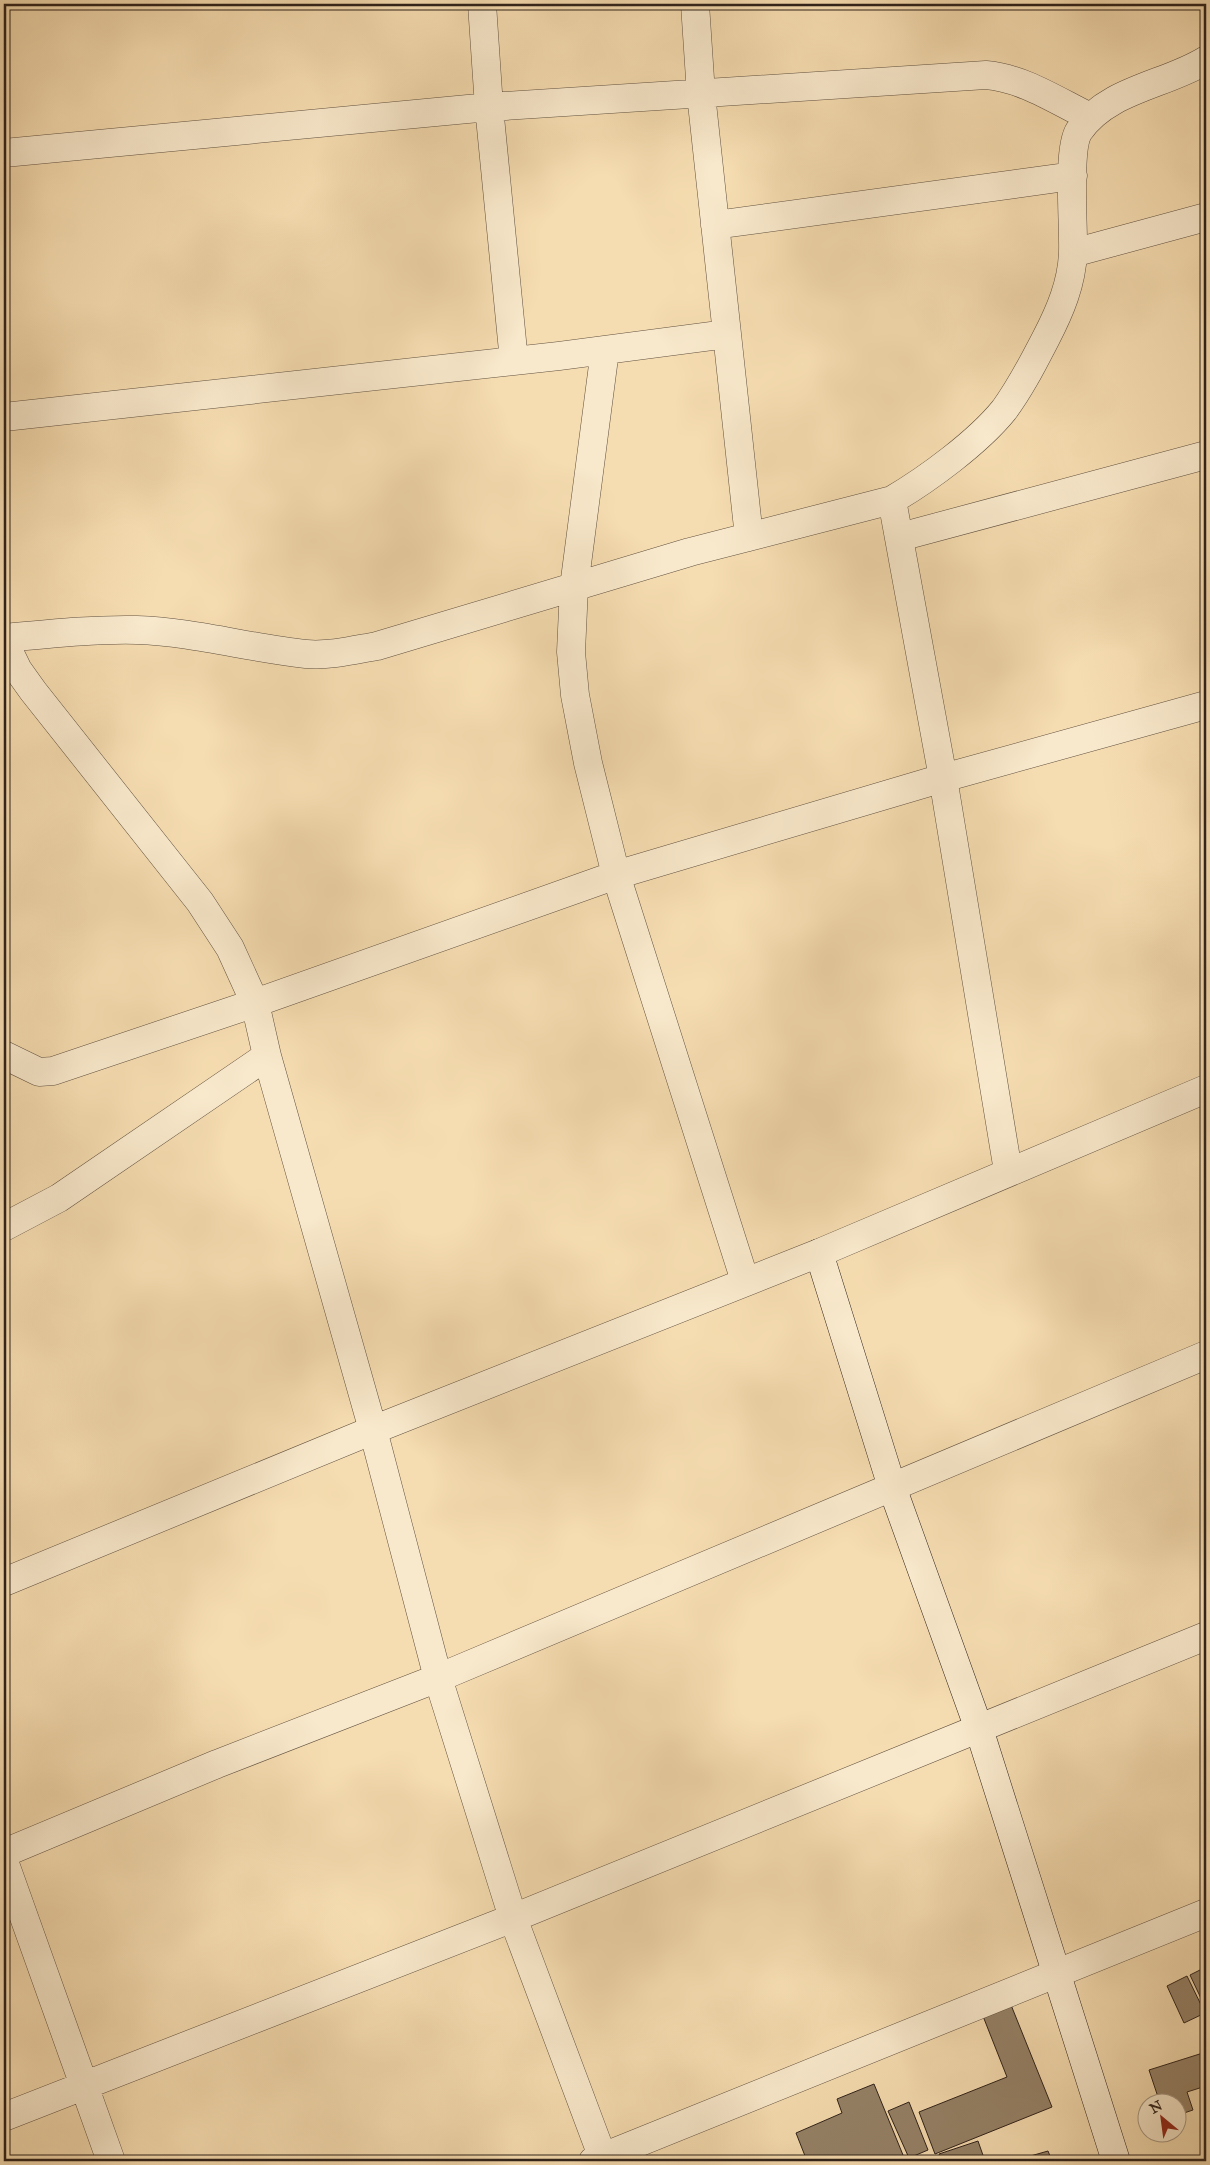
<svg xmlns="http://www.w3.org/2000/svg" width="1210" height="2165" font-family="'IM FELL Great Primer',serif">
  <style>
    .building { fill: #968369; stroke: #2f221b }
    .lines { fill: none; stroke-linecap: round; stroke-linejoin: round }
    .street-casing { stroke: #615140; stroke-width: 29 }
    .secondary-casing { stroke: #2f221b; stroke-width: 29 }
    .street { stroke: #f9e9cc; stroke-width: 28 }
    .secondary { stroke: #f9e9cc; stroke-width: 28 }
  </style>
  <rect width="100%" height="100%" fill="#f6ddb1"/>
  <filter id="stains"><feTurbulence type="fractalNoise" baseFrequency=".004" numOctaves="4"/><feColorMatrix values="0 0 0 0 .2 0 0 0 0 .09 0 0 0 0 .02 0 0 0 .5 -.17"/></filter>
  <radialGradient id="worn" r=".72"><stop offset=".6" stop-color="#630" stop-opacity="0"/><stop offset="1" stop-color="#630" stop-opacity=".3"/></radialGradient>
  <path class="building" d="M1206,1967v42l-16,-34z
    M1187,1976l18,37 -21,10 -17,-37z
    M1007,1995l45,112 -117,47 -16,-42 88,-35 -28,-71z
    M1206,2052v34l-19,6 6,18 -15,5v-13l-30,1 -1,-2 11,-4 -9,-27z
    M874,2084l29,71 -15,6h-81l-11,-28 46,-20 -5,-14z
    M909,2102l19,48 -19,8 -21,-47z
    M978,2141l7,20h-43l-3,-7z
    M1048,2151l4,10h-39z"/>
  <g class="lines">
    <defs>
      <path id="street" d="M482,4l7,103 25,254
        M695,4l6,90 48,443
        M4,153l485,-46 497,-32c37,3 71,26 104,42
        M715,225l358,-49
        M1073,253l133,-36
        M605,350l-31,237 -3,65 4,43 13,68 28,112 129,406
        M4,417l555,-61 168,-22
        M892,500l51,278 65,393
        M900,537l306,-82
        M4,638c44,-4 88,-9 133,-8 57,2 112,18 169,24 24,2 48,-4 71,-8l313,-94 202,-52c36,-21 86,-58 112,-90 17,-23 29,-47 42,-72 14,-27 26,-55 27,-86 1,-25 -6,-103 6,-121 29,-42 87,-46 127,-71
        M4,641l14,29 15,21 167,211 30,46 25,55 12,53 106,374 65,248 75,240 91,243
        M4,1055l35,17 14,-1 202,-68 361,-128 327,-97 263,-73
        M4,1227l55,-29 208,-142
        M4,1582l369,-152 446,-177 387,-164
        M4,1853l213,-89 221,-86 768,-323
        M4,1861l107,300
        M4,2117l509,-199 693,-282
        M593,2161l613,-248"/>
      <path id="secondary" d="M819,1253l73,234 87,242 137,432"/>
    </defs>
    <use href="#street" class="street-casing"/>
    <use href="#secondary" class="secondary-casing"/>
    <use href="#street" class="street"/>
    <use href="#secondary" class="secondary"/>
  </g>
  <rect width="1210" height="2165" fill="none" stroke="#f6ddb1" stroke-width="20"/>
  <rect x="5" y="5" width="1200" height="2155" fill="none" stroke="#2f221b" stroke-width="2.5"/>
  <rect x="10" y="10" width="1190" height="2145" fill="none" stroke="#2f221b"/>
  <g transform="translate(1162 2118) rotate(331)"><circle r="24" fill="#f9e9cc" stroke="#a89985"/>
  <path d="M0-4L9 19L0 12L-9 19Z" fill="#8f2418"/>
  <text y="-8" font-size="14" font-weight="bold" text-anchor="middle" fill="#2f221b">N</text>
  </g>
  <rect width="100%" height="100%" filter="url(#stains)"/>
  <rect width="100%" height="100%" fill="url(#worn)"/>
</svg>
